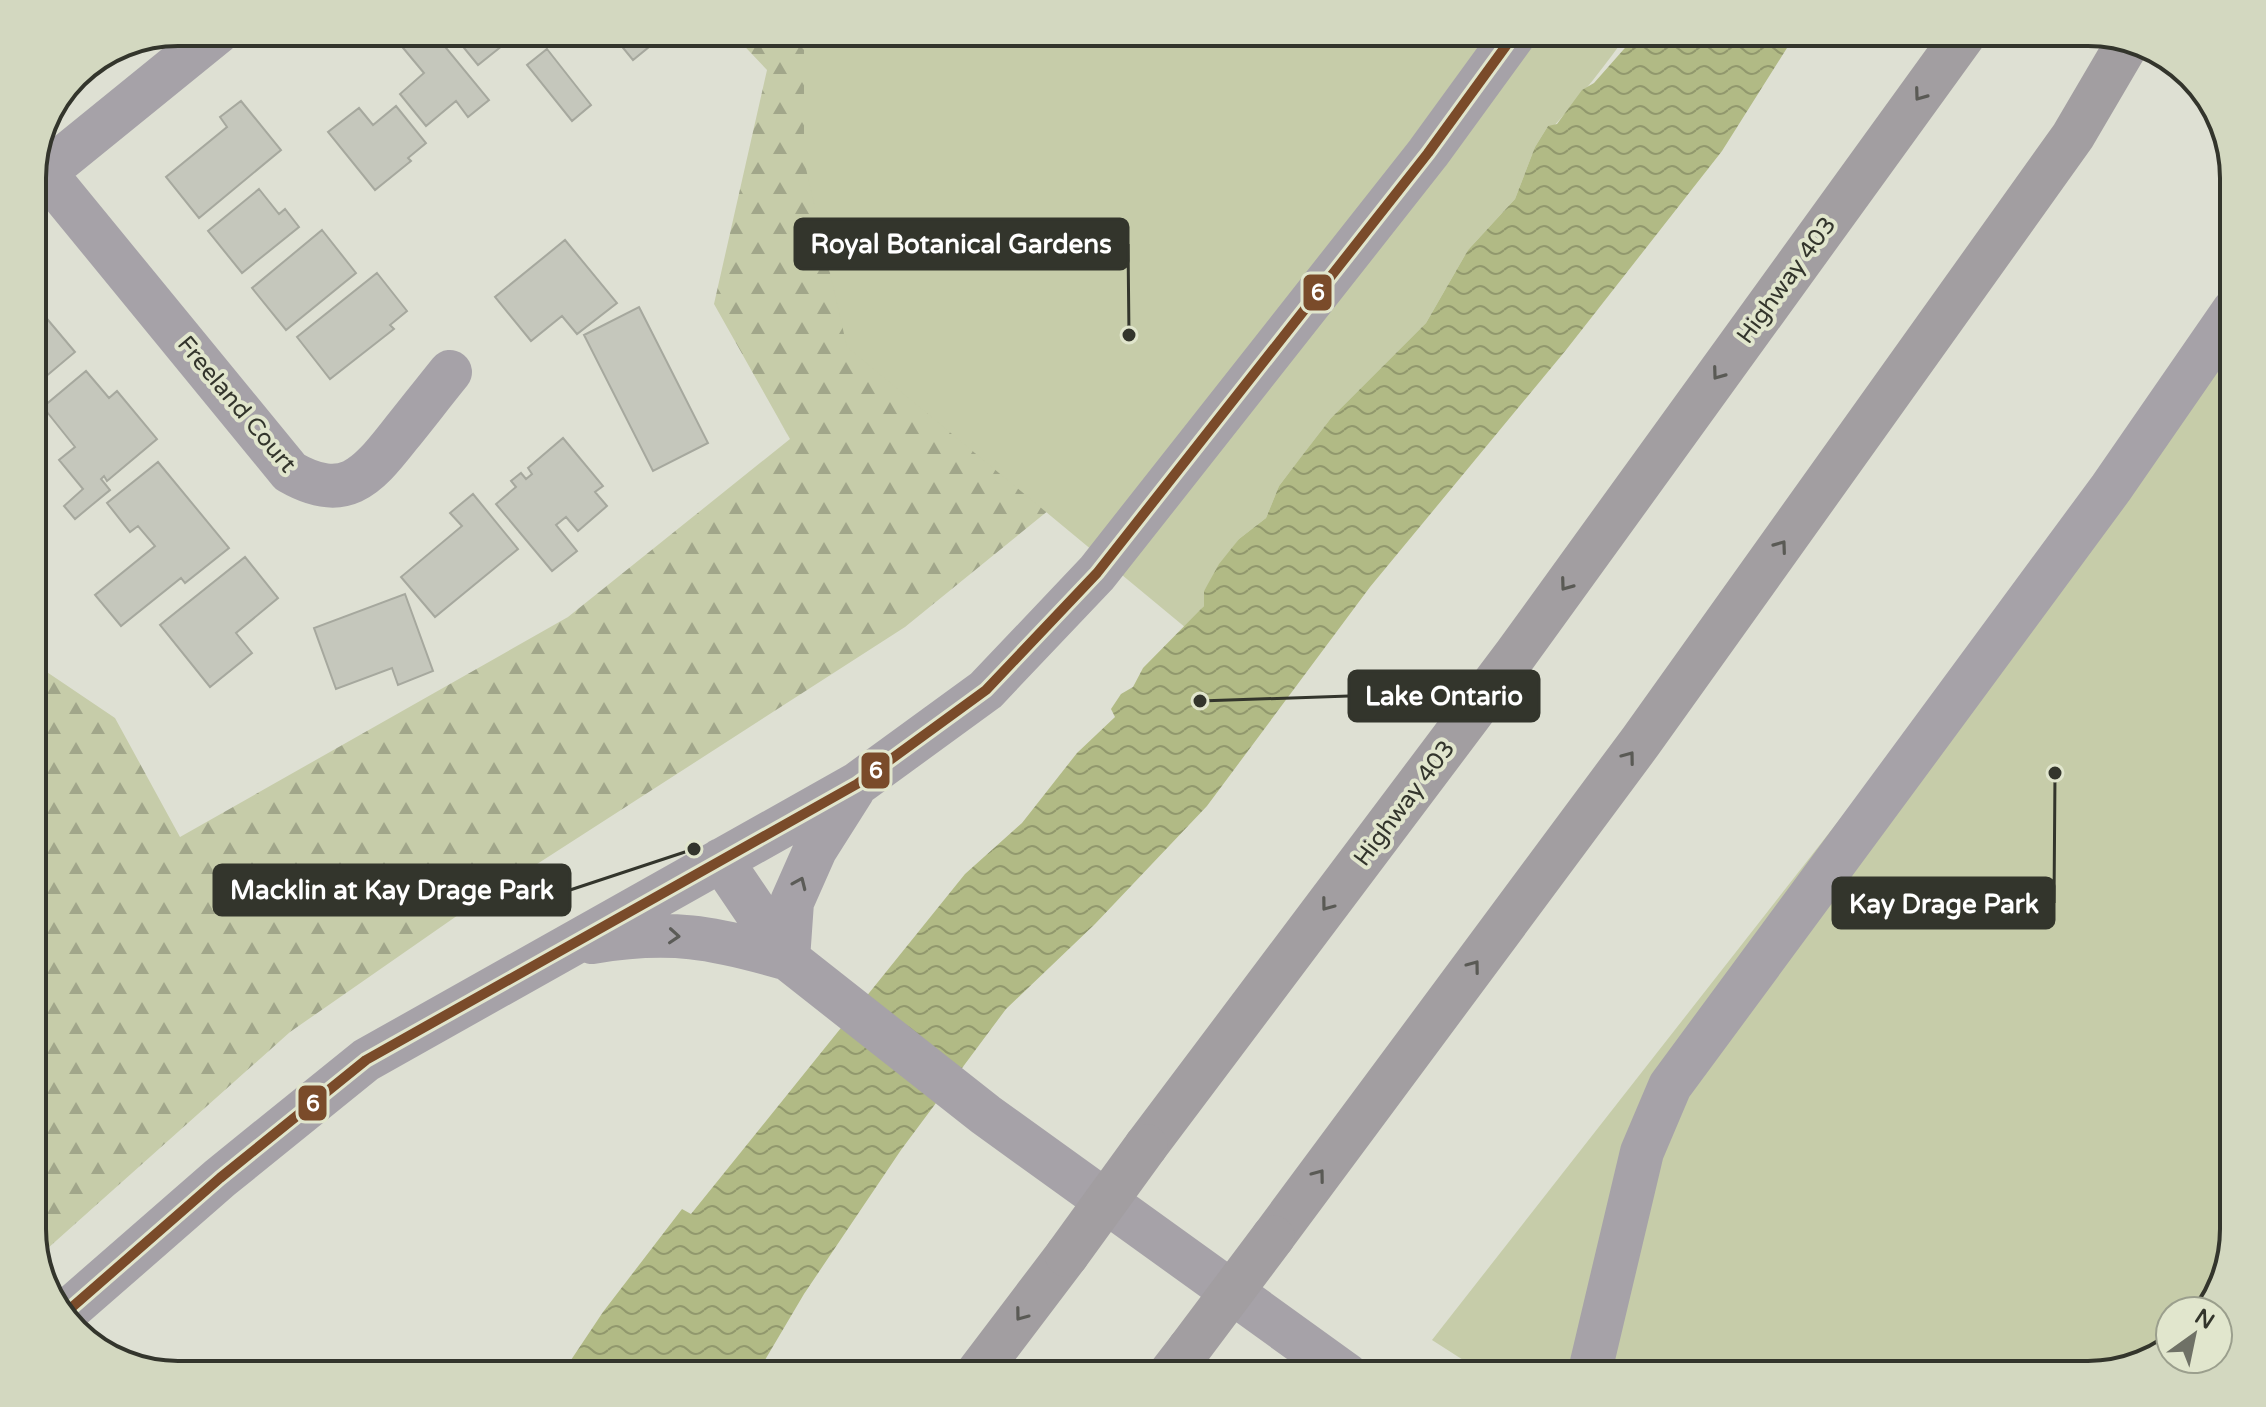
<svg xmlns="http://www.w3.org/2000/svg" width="2266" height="1407" font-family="'Varela Round',sans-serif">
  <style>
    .forest { fill: url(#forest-firs) }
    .green { fill: #c6cca9 }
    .water { fill: url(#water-waves) }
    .building { fill: #c5c7bc; stroke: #a6a89e; stroke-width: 2 }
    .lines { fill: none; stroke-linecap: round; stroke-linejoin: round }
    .minor { stroke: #a6a2a8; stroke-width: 44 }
    .highway { stroke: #a29ea1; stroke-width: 44 }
    .highway-bridge { stroke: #a29ea1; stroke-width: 44 }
    .bus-1-casing { stroke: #e1e6cd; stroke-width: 16 }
    .bus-1 { stroke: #7a4b2a; stroke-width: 10 }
    .oneway { stroke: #5a5a55 }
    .oneway2 { stroke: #5b5b57 }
    .labels { text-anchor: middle; stroke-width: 8; stroke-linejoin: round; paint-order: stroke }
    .street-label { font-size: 24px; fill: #33352c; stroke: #e1e6cd }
    .rim { fill: none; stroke: #33352c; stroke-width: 4 }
    .leader { fill: none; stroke: #33352c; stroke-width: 3 }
    .callout-dot { fill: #33352c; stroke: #e1e6cd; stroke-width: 3 }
    .callout { fill: #33352c; stroke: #33352c; stroke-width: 3 }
    .callout-label { font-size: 26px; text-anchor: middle; font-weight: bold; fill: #fff }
    .line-badge { stroke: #e1e6cd; stroke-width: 3 }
    .badge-label { font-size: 22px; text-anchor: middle; font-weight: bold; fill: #fff }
  </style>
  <defs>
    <pattern id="forest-firs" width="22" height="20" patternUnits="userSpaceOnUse" patternTransform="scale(2)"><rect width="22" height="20" fill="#c6cca9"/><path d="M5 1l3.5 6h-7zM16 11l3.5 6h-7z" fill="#a1a68a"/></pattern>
    <pattern id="water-waves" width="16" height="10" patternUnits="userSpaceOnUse" patternTransform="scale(2)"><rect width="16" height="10" fill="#b1ba85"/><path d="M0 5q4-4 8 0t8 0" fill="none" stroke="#91986d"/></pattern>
  </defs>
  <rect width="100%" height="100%" fill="#dee0d3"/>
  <path class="forest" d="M731,32h520l-122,413 -224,182 -444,286 -171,119 -252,225 -6,-18v-577l83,56 65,119 388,-220 222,-178 -76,-135 53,-234z"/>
  <path class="green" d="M787,32h842c-24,34 -48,64 -76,95l-5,-1 -13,21 -20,52 -47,51 -42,73 -95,95 -52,68 -13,32 -27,21 -35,52v15l-18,22 -339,-281 -43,-187v-110z
    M2234,316v914l-24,80 -40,1v36l-9,9 -72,19h-613l-5,-10 -39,-25z"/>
  <path class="water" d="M1639,32h158l-75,119 -156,199 -196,237 -163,219 -112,118 -89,85 -105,141 -97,144 -48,81h-195l42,-63 79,-103 9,5 274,-340 57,-51 55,-70 38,-36 -4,-8 10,-15 12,-7 10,-19 61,-62v-15l15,-27 20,-25 27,-21 13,-32 22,-29 30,-39 95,-95 42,-73 47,-51 20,-52 13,-21 9,-2 25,-34 12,-7z"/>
  <path class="building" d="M412,32h21l56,68 -21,17 -12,-16 -30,25 -26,-32 24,-21 -25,-30z
    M451,32h65l1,2 -39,31z
    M610,32h37l8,10 -22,18z
    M547,49l44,56 -19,16 -45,-56z
    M241,101l40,49 -82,68 -33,-41 61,-50 -7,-10z
    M396,106l30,37 -18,15 3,3 -36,29 -47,-58 31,-24 14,17z
    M259,189l20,25 6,-5 14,18 -57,46 -34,-42z
    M322,230l34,43 -70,57 -34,-42z
    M565,240l52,63 -40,31 -15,-18 -31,25 -36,-44z
    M377,273l30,38 -17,14 4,4 -64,50 -33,-42z
    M32,301l43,51 -43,36z
    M639,307l69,136 -55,28 -69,-136z
    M86,371l23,27 8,-7 40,48 -50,42 -3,-5 -3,3 9,11 -35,29 -11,-13 19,-17 -24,-29 16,-13 -32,-40z
    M563,438l40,48 -8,6 12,14 -29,25 -12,-14 -10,8 21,26 -25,20 -56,-67 20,-17 -5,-6 10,-8 5,6 6,-5 -4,-6z
    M158,462l71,86 -44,35 -4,-5 -60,48 -26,-31 60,-49 -17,-20 -8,6 -23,-29z
    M473,494l45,55 -83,68 -34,-40 61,-51 -12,-13z
    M245,557l33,41 -42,35 16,20 -42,34 -50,-62z
    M405,594l28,77 -35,14 -6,-17 -56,21 -22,-61z"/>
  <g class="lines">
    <path class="minor" d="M45,173l245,299c54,31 76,6 109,-36 17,-21 34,-43 51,-64
      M32,183l186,-151
      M721,860l67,99 198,156 361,260
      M592,942c78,-13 121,-5 196,17
      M788,959l4,-57 23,-52 38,-60
      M63,1315l157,-137 146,-118 491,-276 129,-94 111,-117 331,-420 88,-121
      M1589,1375l53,-223 28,-66 441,-598 123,-178"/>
    <path class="highway" d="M1146,1146l370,-492 450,-622
      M1273,1237l368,-496 432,-605 54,-92
      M976,1375l91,-120
      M1169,1375l20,-26"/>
    <path class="highway-bridge" d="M1067,1255l79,-109
      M1189,1349l84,-112"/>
    <defs>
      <path id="bus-1" d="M63,1315l157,-137 146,-118 491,-276 129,-94 111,-117 331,-420 88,-121"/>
    </defs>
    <use href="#bus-1" class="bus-1-casing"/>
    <use href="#bus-1" class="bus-1"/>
  </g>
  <defs><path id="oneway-chevron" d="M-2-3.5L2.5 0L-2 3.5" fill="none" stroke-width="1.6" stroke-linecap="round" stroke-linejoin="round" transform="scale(2)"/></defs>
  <g class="oneway">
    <use href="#oneway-chevron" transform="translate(1920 95) rotate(126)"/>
    <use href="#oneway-chevron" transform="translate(1718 374) rotate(126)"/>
    <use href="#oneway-chevron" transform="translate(1781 546) rotate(-54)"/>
    <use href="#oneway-chevron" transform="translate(1566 585) rotate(126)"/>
    <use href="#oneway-chevron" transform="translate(1629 757) rotate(-53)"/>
    <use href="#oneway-chevron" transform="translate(1327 905) rotate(127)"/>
    <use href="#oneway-chevron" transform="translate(1474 966) rotate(-53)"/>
    <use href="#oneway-chevron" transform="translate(1319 1175) rotate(-53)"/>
    <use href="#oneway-chevron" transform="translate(1021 1315) rotate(127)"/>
  </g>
  <g class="oneway2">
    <use href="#oneway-chevron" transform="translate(800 883) rotate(-66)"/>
    <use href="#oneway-chevron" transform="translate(674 936) rotate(4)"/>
  </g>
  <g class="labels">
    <g class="street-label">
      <text transform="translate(1786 280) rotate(-54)" y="8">Highway 403</text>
      <text transform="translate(237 404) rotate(50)" y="8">Freeland Court</text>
      <text transform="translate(1404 803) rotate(-53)" y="8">Highway 403</text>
    </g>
  </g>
  <path d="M0 0H2266V1407H0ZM178 46H2088A132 132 0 0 1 2220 178V1229A132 132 0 0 1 2088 1361H178A132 132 0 0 1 46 1229V178A132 132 0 0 1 178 46Z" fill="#d3d8c0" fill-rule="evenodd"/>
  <path class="rim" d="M178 46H2088A132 132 0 0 1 2220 178V1229A132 132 0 0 1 2088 1361H178A132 132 0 0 1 46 1229V178A132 132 0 0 1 178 46Z"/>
  <path class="leader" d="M1129 335L1128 244M1200 701L1349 696M694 849L570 890M2055 773L2054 903"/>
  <g class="callout-dot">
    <circle cx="1129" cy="335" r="8"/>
    <circle cx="1200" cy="701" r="8"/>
    <circle cx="694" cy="849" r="8"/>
    <circle cx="2055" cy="773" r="8"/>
  </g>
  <g class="callout">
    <rect x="795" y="219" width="333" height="50" rx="8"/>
    <rect x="1349" y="671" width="190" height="50" rx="8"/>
    <rect x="214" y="865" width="356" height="50" rx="8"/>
    <rect x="1833" y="878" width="221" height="50" rx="8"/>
  </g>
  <g class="callout-label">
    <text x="961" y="253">Royal Botanical Gardens</text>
    <text x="1444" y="705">Lake Ontario</text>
    <text x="392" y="899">Macklin at Kay Drage Park</text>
    <text x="1944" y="913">Kay Drage Park</text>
  </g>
  <g class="line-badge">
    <rect x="1302" y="273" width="31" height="39" rx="8" fill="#7a4b2a"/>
    <rect x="860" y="751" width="31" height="39" rx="8" fill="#7a4b2a"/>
    <rect x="297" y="1084" width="31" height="38" rx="8" fill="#7a4b2a"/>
  </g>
  <g class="badge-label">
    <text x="1318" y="300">6</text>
    <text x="876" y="778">6</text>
    <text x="313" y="1111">6</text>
  </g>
  <g transform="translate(2194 1335) rotate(33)"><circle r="38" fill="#e1e6cd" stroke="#9b9f8d" stroke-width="2"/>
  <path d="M0-6L14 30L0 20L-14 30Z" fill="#6f7166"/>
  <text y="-12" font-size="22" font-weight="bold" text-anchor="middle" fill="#33352c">N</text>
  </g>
</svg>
